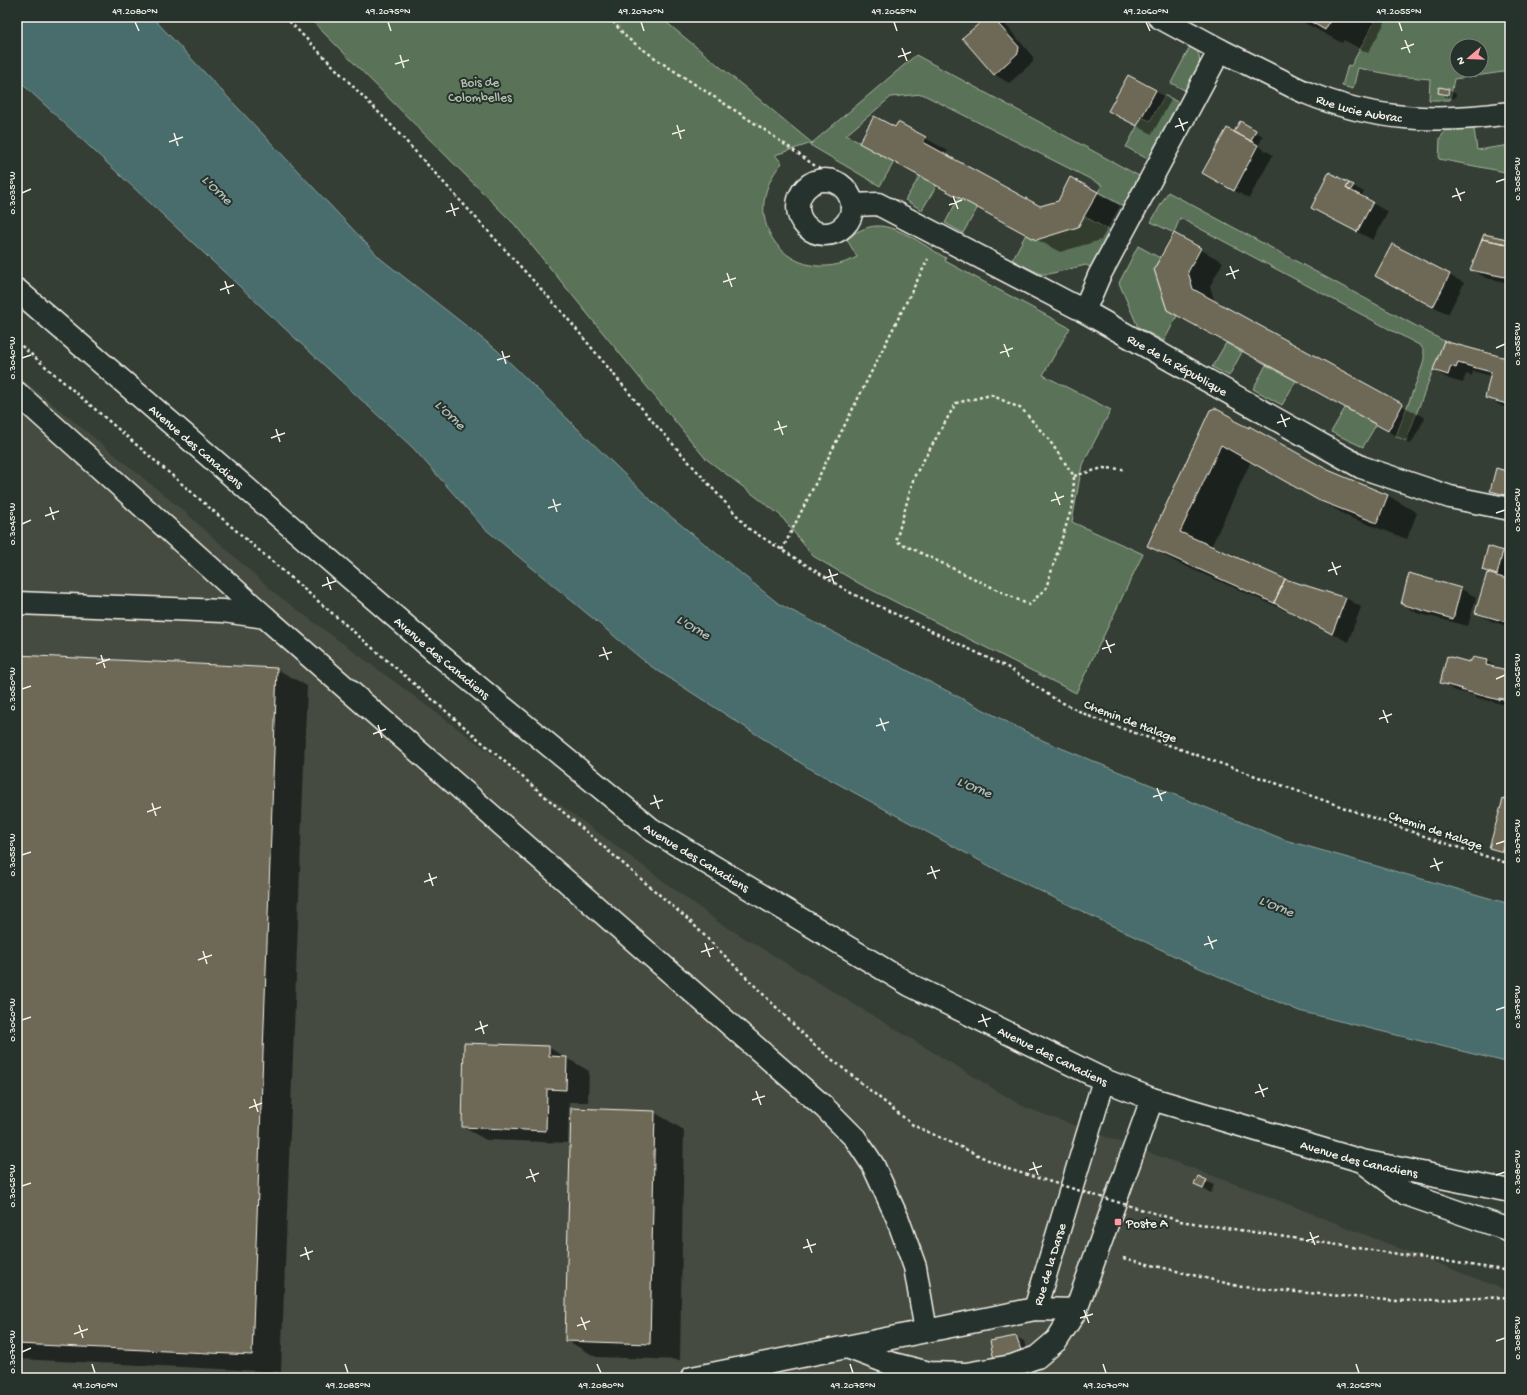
<svg xmlns="http://www.w3.org/2000/svg" width="1527" height="1395" font-family="'Gochi Hand',sans-serif">
  <style>
    .built { fill: #454b3f }
    .green { fill: #5a7358; stroke: #a7b2a0; fill-rule: evenodd }
    .water { fill: #486d6d; stroke: #8da29e }
    .shadow { fill: #0007 }
    .building { fill: #6d6956; stroke: #f4f1e8 }
    .lines { fill: none; stroke-linecap: round; stroke-linejoin: round }
    .minor-casing { stroke: #f4f1e8; stroke-width: 25 }
    .path { stroke: #f4f1e8; stroke-width: 2.5; stroke-dasharray: 3 3; stroke-linecap: butt }
    .minor { stroke: #26332d; stroke-width: 22 }
    .path-bridge { stroke: #f4f1e8; stroke-width: 2.5; stroke-dasharray: 3 3; stroke-linecap: butt }
    .ticks { fill: none; stroke: #f4f1e8; stroke-width: 1.5 }
    .poi-dot { fill: #ff9aa2; stroke: #26332d; stroke-width: 1.5 }
    .labels { text-anchor: middle; stroke-width: 4; stroke-linejoin: round; paint-order: stroke }
    .park-label { font-size: 13px; fill: #b6bfae; stroke: #26332d }
    .street-label { font-size: 13px; fill: #f4f1e8; stroke: #26332d }
    .poi-label { font-size: 13px; fill: #f4f1e8; stroke: #26332d; text-anchor: start }
    .water-label { font-size: 14px; font-style: italic; fill: #afbcb7; stroke: #26332d }
    .neatline { fill: none; stroke: #f4f1e8; stroke-width: 1.5 }
    .ticks-label { font-size: 10px; text-anchor: middle; fill: #f4f1e8 }
  </style>
  <rect width="100%" height="100%" fill="#343e35"/>
  <filter id="ink" filterUnits="userSpaceOnUse"><feTurbulence type="fractalNoise" baseFrequency=".025" numOctaves="2"/><feDisplacementMap in="SourceGraphic" scale="8" xChannelSelector="R" yChannelSelector="G"/><feConvolveMatrix kernelMatrix="1 2 1 2 8 2 1 2 1" color-interpolation-filters="sRGB"/></filter>
  <g filter="url(#ink)">
    <path class="built" d="M17,375l168,137 91,82 444,329 304,184 236,86 250,99v86h-1493z"/>
    <path class="green" d="M308,17h352l152,126 104,-88 225,122 -16,30 -27,-15 4,-7 -180,-91 -31,3 -45,38 48,27 -14,24 -70,-41 2,-2 -37,12 7,8c-49,56 9,129 75,94l-11,-19c9,-5 20,-12 31,-12 21,-1 51,22 69,32l-1,3 125,67 -27,47 68,35 -29,55 -10,57 71,32 -67,139 -216,-109 -47,-28 -33,-41 -75,-57 -190,-233z
      M1377,17h133v54l-56,8 -4,21h-21l1,-21 -32,-3 -40,-8 -5,21 -11,-3 6,-21 3,1zM1457,46h24v24h-24z
      M1191,45c18,11 3,33 -3,47l-17,-9z
      M1165,95l16,9 -30,57 -25,-14 16,-30 8,4z
      M1474,129l3,21 33,-5v28l-71,-14 1,-21 6,-8z
      M920,176l17,9 -15,25 -17,-10z
      M1168,192l276,149 -38,100 -10,-5 26,-69c2,-8 4,-14 -1,-21l-241,-128 -6,15 -23,-11z
      M959,197l19,10 -15,26 -18,-10z
      M1084,216l28,16 -20,36 -6,-3 -37,9h-8l-29,-14 14,-26 31,-1 21,-6z
      M1138,246l22,12 -6,11 13,41 10,6 -13,25 -26,-14 -19,-44z
      M1226,343l16,9 -13,24 -17,-9z
      M1266,365l30,16 -14,24 -29,-16z
      M1345,408l31,17 -13,22 -32,-15z"/>
    <path class="water" d="M17,17h135l229,242 116,91 157,153 125,101 265,137 241,99 225,64v159l-211,-52 -104,-45 -198,-96 -190,-103 -158,-102 -165,-137 -71,-80 -396,-369z"/>
    <path class="shadow" d="M988,17h5l12,7 28,33v5l-24,21 -15,-9z
      M1294,17h94l-20,36 -24,-13 -2,3z
      M1128,76l43,24 -19,34 -28,-15z
      M1449,90l7,4 -1,4 -9,-1 -7,-5z
      M1240,123l23,13 -5,10 15,9 -24,43 -31,-16 17,-49z
      M925,138l23,13 -3,4 95,52 18,-5 13,-23 49,27 -19,34 -41,12 -177,-96z
      M1349,184l15,8 -3,5 27,15 -15,28 -46,-24z
      M1174,235l49,27 -13,24 5,17 210,115 -14,26 -243,-134z
      M1510,240v43l-24,-5 -15,-9z
      M1449,275l15,8 -16,31 -57,-30z
      M1444,342l66,18v48l-9,-2 -15,-9 5,-21 -18,-5 -1,5 -6,-2 -3,9 -14,-4 -15,-9z
      M1215,409l113,62 59,24 30,18 -10,26 -58,-22 -98,-56 -40,86 74,33 61,18 15,9 -13,35 -43,-23 -127,-56 -30,-17z
      M1510,473v27l-18,-9z
      M1503,551l7,5 -6,23 6,2v46l-19,-6 -15,-9 16,-37 -9,-6z
      M1410,574l51,15 15,8 -8,29 -51,-13 -15,-9z
      M17,656l260,13 30,17 -26,686 -264,-13z
      M1487,661l15,10 8,2v33l-32,-8 -5,-3 -17,-4 -15,-8 28,-20z
      M1510,802v53l-13,-4 -7,-4z
      M548,1047l41,24 -1,31h-19l-1,41 -82,-3 -23,-13z
      M654,1112l30,18 -4,230 -84,-3 -30,-17z
      M1198,1177l16,8 -3,8 -16,-8z
      M1016,1337l8,4 4,16 -26,7z"/>
    <path class="building" d="M987,17h5l27,30 -1,6 -24,22 -32,-37z
      M1303,17h29l-7,13z
      M1128,75l28,15 -19,36 -29,-15z
      M1439,87l10,2 -1,6 -10,-2z
      M874,116l21,11 3,-5 28,15 -3,5 117,64 18,-5 12,-24 28,15 -20,35 -42,13 -177,-97z
      M1240,121l16,9 -5,11 -17,-9z
      M1227,128l31,17 -24,46 -32,-18z
      M1329,172l20,11 -3,5 27,14 -16,30 -46,-24z
      M1349,183l5,2 -4,6 -4,-3z
      M1174,233l27,15 -13,24 5,17 210,115 -15,27 -221,-121 -13,-41z
      M1484,234l23,5v5l-25,-5z
      M1482,239l25,5v-5h3v39l-40,-8z
      M1392,244l58,30 -17,33 -58,-31z
      M1444,341l66,18v29l-3,16 -22,-6 6,-26 -33,-9 -2,5 -5,-2 -3,9 -15,-5z
      M1215,408l18,10v2l16,8v-2l79,44 60,25 -11,28 -59,-23 -97,-55 -41,87 105,47 -11,24 -127,-57 63,-136z
      M1496,468l14,4v24l-20,-5z
      M1488,546l15,5 -6,24 -15,-5z
      M1409,573l52,15 -8,31 -52,-15z
      M1487,573l23,7v43l-35,-10z
      M1285,579l61,19 -14,36 -58,-31z
      M17,655l260,13 -25,687 -235,-11z
      M1447,656l22,6v-2l2,1 2,-4 14,3 -1,5 21,5 -1,2 4,1v28l-11,-3v2l-38,-10 1,-1 -22,-6z
      M1503,799l7,2v23l-7,28 -14,-4z
      M1510,825v29l-7,-2z
      M464,1043l85,3v10l18,1 -1,33 -19,-1 -1,42 -84,-4z
      M571,1108l84,3 -5,233 -85,-3z
      M1198,1176l9,4 -4,9 -9,-4z
      M1016,1336l6,17 -28,7 -4,-19z"/>
    <g class="lines">
      <defs>
        <g id="minor">
          <path d="M1159,17l61,33"/>
          <circle cx="825" cy="207" r="27"/>
          <path id="s1" d="M852,205l26,-1 204,106 279,157 89,30 60,12"/>
          <path id="s2" d="M17,290l420,363 214,176 259,156 194,95 48,19 210,62 148,30"/>
          <path id="s3" d="M1084,311l15,-35 121,-226c18,9 36,18 54,27 11,5 22,12 33,16 68,28 131,30 203,20"/>
          <path d="M17,393l248,224"/>
          <path d="M17,603l206,8 42,6 559,490 31,31 18,27 24,52 18,50 11,64"/>
          <path d="M1367,1165l39,29 104,36"/>
          <path id="s4" d="M1035,1309l69,-229"/>
          <path d="M847,1347l42,16 40,10 37,1 46,-8 25,-9 20,-17 19,-30 76,-211"/>
          <path d="M692,1378l343,-69 41,1"/>
        </g>
      </defs>
      <use href="#minor" class="minor-casing"/>
      <path class="path" d="M285,17l107,109 170,186 92,111 95,106 100,63 158,75 48,32 38,19 342,122 75,24
        M609,17l18,21 35,25 100,65 77,55
        M17,342l674,580 122,122 100,81 95,44
        M991,395l31,14 27,31 25,36 -1,28 -27,84 -17,17 -133,-64 18,-64 42,-74z
        M1074,476l29,-8 20,1
        M782,550l146,-291
        M1180,1221l330,50
        M1123,1258l119,29 155,14 113,-4"/>
      <use href="#minor" class="minor"/>
      <path class="path-bridge" d="M1008,1169l172,52"/>
    </g>
  </g>
  <path class="ticks" d="M135,22l4,9M388,22l3,9M641,22l3,9M894,22l3,9M1146,22l4,9M1399,22l3,9M1405,40l5,13M902,48l5,13M1401,49l13,-5M400,55l4,13M898,57l13,-5M395,64l14,-4M1179,118l5,13M677,125l4,14M1175,127l13,-5M174,133l4,13M672,134l13,-4M169,142l14,-5M1496,182l9,-3M1456,188l5,13M22,193l9,-4M953,196l5,13M1452,197l13,-5M451,203l4,13M949,205l13,-5M446,212l13,-4M1230,266l5,13M727,273l5,14M1226,275l13,-5M225,281l4,13M723,282l13,-4M220,290l14,-5M1004,344l5,13M1496,348l9,-4M502,351l4,13M1000,353l13,-5M22,358l9,-3M497,360l13,-4M1281,414l5,13M778,421l5,14M1277,423l13,-5M276,429l4,13M774,430l13,-4M271,438l14,-5M1055,492l5,13M553,499l4,13M1051,501l13,-5M50,507l4,13M548,508l13,-4M1496,513l9,-3M45,516l14,-5M22,524l9,-4M1332,562l5,13M829,569l5,14M1328,571l13,-5M327,577l4,13M825,578l13,-4M322,586l14,-5M1106,640l5,13M603,647l5,13M1102,649l13,-5M101,655l4,13M599,656l13,-4M96,664l14,-5M1496,679l9,-4M22,689l9,-3M1383,710l5,13M880,718l5,13M1379,719l13,-5M378,725l4,13M876,726l13,-4M373,734l13,-5M1157,788l5,13M654,795l5,14M1153,797l13,-5M152,803l4,13M650,804l13,-4M147,812l14,-5M1496,844l9,-3M22,855l9,-3M1434,858l5,13M931,866l5,13M1430,867l13,-5M429,873l4,13M927,874l13,-4M424,882l13,-5M1208,936l5,13M705,943l5,14M1204,945l13,-5M203,951l4,13M701,952l13,-4M198,960l14,-5M1496,1010l9,-3M982,1014l5,13M22,1020l9,-3M480,1021l4,13M978,1022l13,-4M475,1030l13,-5M1259,1084l5,13M756,1091l5,14M1255,1093l13,-5M254,1099l4,13M752,1100l13,-4M249,1108l13,-5M1033,1162l5,13M530,1169l5,13M1029,1170l13,-4M1496,1175l9,-3M526,1178l13,-5M22,1186l9,-3M1310,1232l5,13M807,1239l5,14M1306,1241l13,-5M305,1247l4,13M803,1248l13,-4M300,1256l13,-5M1084,1310l5,13M581,1317l5,13M1080,1318l13,-4M79,1325l4,13M577,1326l13,-5M74,1334l14,-5M1496,1341l9,-3M22,1352l9,-4M92,1364l3,9M345,1364l3,9M597,1364l4,9M850,1364l3,9M1103,1364l3,9M1356,1364l3,9"/>
  <rect class="poi-dot" x="1114" y="1218" width="8" height="8" rx="2"/>
  <g class="labels">
    <g class="park-label">
      <text x="480" y="86">Bois de<tspan x="480" dy="15">Colombelles</tspan></text>
    </g>
    <g class="street-label">
      <text dy="5" stroke="none"><textPath href="#s3" startOffset="446">Rue Lucie Aubrac</textPath></text>
      <text dy="5" stroke="none"><textPath href="#s1" startOffset="366">Rue de la République</textPath></text>
      <text dy="5" stroke="none"><textPath href="#s2" startOffset="238">Avenue des Canadiens</textPath></text>
      <text dy="5" stroke="none"><textPath href="#s2" startOffset="562">Avenue des Canadiens</textPath></text>
      <text transform="translate(1131 720) rotate(21)" y="5">Chemin de Halage</text>
      <text transform="translate(1436 829) rotate(19)" y="5">Chemin de Halage</text>
      <text dy="5" stroke="none"><textPath href="#s2" startOffset="886">Avenue des Canadiens</textPath></text>
      <text dy="5" stroke="none"><textPath href="#s2" startOffset="1294">Avenue des Canadiens</textPath></text>
      <text dy="5" stroke="none"><textPath href="#s2" startOffset="1618">Avenue des Canadiens</textPath></text>
      <text dy="5" stroke="none"><textPath href="#s4" startOffset="47">Rue de la Darse</textPath></text>
    </g>
    <g class="poi-label">
      <text x="1126" y="1227">Poste A</text>
    </g>
    <g class="water-label">
      <text transform="translate(218 189) rotate(44)" y="5">L'Orne</text>
      <text transform="translate(451 414) rotate(44)" y="5">L'Orne</text>
      <text transform="translate(694 626) rotate(30)" y="5">L'Orne</text>
      <text transform="translate(975 786) rotate(22)" y="5">L'Orne</text>
      <text transform="translate(1277 905) rotate(22)" y="5">L'Orne</text>
    </g>
  </g>
  <rect width="1527" height="1395" fill="none" stroke="#26332d" stroke-width="44"/>
  <g transform="translate(1469 58) rotate(251)"><circle r="19" fill="#26332d" stroke="#787f78"/>
  <path d="M0-3L7 15L0 10L-7 15Z" fill="#ff9aa2"/>
  <text y="-6" font-size="11" font-weight="bold" text-anchor="middle" fill="#f4f1e8">N</text>
  </g>
  <rect x="22" y="22" width="1483" height="1351" class="neatline"/>
  <g class="ticks-label">
    <text x="135" y="14">49.2080°N</text>
    <text x="388" y="14">49.2075°N</text>
    <text x="641" y="14">49.2070°N</text>
    <text x="894" y="14">49.2065°N</text>
    <text x="1146" y="14">49.2060°N</text>
    <text x="1399" y="14">49.2055°N</text>
    <text transform="translate(1516 179) rotate(-90)" y="4">0.3050°W</text>
    <text transform="translate(11 193) rotate(-90)" y="4">0.3035°W</text>
    <text transform="translate(1516 344) rotate(-90)" y="4">0.3055°W</text>
    <text transform="translate(11 358) rotate(-90)" y="4">0.3040°W</text>
    <text transform="translate(1516 510) rotate(-90)" y="4">0.3060°W</text>
    <text transform="translate(11 524) rotate(-90)" y="4">0.3045°W</text>
    <text transform="translate(1516 675) rotate(-90)" y="4">0.3065°W</text>
    <text transform="translate(11 689) rotate(-90)" y="4">0.3050°W</text>
    <text transform="translate(1516 841) rotate(-90)" y="4">0.3070°W</text>
    <text transform="translate(11 855) rotate(-90)" y="4">0.3055°W</text>
    <text transform="translate(1516 1007) rotate(-90)" y="4">0.3075°W</text>
    <text transform="translate(11 1020) rotate(-90)" y="4">0.3060°W</text>
    <text transform="translate(1516 1172) rotate(-90)" y="4">0.3080°W</text>
    <text transform="translate(11 1186) rotate(-90)" y="4">0.3065°W</text>
    <text transform="translate(1516 1338) rotate(-90)" y="4">0.3085°W</text>
    <text transform="translate(11 1352) rotate(-90)" y="4">0.3070°W</text>
    <text x="95" y="1388">49.2090°N</text>
    <text x="348" y="1388">49.2085°N</text>
    <text x="601" y="1388">49.2080°N</text>
    <text x="853" y="1388">49.2075°N</text>
    <text x="1106" y="1388">49.2070°N</text>
    <text x="1359" y="1388">49.2065°N</text>
  </g>
</svg>
